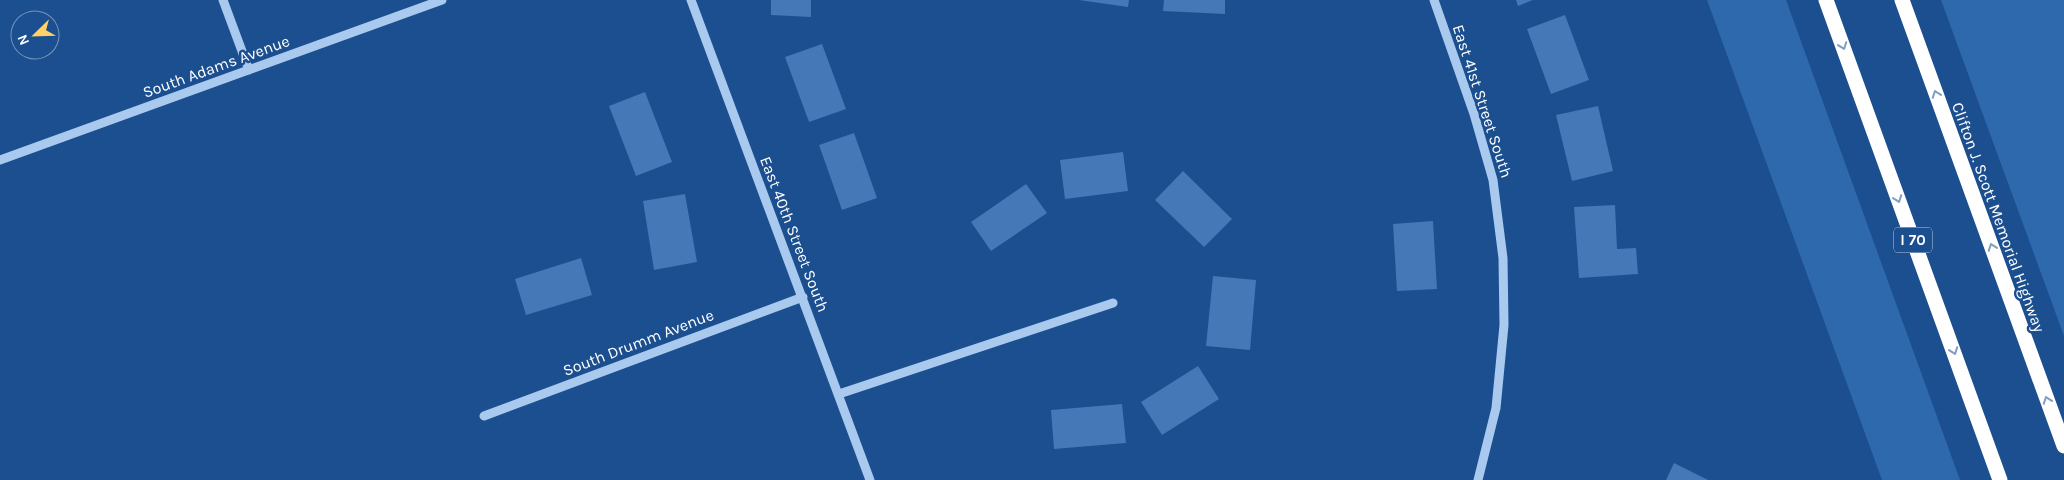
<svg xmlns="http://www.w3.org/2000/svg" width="2064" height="480" font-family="Karla,sans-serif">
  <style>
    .green { fill: #2e69ad }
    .building { fill: #4478b7 }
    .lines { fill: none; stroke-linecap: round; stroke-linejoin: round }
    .minor { stroke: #a9c9ee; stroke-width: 9 }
    .highway { stroke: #fff; stroke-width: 15 }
    .oneway { stroke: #829ec1 }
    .labels { text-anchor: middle; stroke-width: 5; stroke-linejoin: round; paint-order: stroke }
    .shield { fill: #1b4f8f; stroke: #bbcadd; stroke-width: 1 }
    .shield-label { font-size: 15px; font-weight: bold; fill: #fff }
    .street-label { font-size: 16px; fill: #fff; stroke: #1b4f8f }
  </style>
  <rect width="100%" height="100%" fill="#1b4f8f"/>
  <path class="green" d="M1707,0h79l174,480h-78z
    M1941,0h123v336z"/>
  <path class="building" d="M771,0h40v17l-40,-2z
    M1079,0h50l-1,7z
    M1164,0h61v14l-62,-3z
    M1516,0h17l-15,6z
    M1565,15l24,65 -38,14 -24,-65z
    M822,44l24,65 -37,13 -24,-65z
    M645,92l27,70 -36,14 -27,-70z
    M1598,106l15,65 -41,10 -16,-66z
    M854,133l23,65 -35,12 -23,-65z
    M1123,152l5,39 -63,8 -5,-39z
    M1183,171l49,48 -28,28 -49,-47z
    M1026,184l21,29 -56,38 -20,-29z
    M685,194l12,68 -43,8 -11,-69z
    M1615,205l2,44 19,-1 2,26 -59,4 -5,-71z
    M1433,221l4,68 -40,2 -4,-67z
    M581,258l11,37 -66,20 -11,-36z
    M1213,276l43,4 -6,70 -44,-4z
    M1198,366l21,33 -57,36 -21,-33z
    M1122,404l4,39 -72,6 -3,-39z
    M1674,463l34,17h-42z"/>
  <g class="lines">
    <path class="minor" d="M223,0l26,70
      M691,0l179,480
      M1434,0l40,114 19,66 10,78 1,67 -8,83 -18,72
      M0,160l442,-160
      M839,394l274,-91
      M484,416l319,-119"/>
    <path class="highway" d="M1826,0l174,480
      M1902,0l162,446"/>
  </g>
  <defs><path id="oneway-chevron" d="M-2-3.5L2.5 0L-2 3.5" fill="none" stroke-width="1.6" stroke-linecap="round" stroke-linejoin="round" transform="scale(1.25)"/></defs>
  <g class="oneway">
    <use href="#oneway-chevron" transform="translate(1843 46) rotate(70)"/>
    <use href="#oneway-chevron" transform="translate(1936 94) rotate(-110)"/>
    <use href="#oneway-chevron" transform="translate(1898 199) rotate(70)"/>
    <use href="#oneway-chevron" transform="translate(1992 247) rotate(-110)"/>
    <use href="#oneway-chevron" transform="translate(1954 351) rotate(70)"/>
    <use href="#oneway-chevron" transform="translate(2047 400) rotate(-110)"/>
  </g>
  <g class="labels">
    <rect class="shield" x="1894" y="227.5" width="38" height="25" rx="4"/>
    <g class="shield-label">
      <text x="1913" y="245">I 70</text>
    </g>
    <g class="street-label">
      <text transform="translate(216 66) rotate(-20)" y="6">South Adams Avenue</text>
      <text transform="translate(1483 101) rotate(72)" y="6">East 41st Street South</text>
      <text transform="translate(1999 217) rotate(70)" y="6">Clifton J. Scott Memorial Highway</text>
      <text transform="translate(795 234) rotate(69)" y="6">East 40th Street South</text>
      <text transform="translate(638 342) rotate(-21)" y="6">South Drumm Avenue</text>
    </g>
  </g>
  <g transform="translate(35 35) rotate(247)"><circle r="24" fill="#1b4f8f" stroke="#7695bc"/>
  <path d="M0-4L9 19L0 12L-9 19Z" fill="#ffd166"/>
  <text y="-8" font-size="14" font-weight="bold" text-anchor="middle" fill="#ffffff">N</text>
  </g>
</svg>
